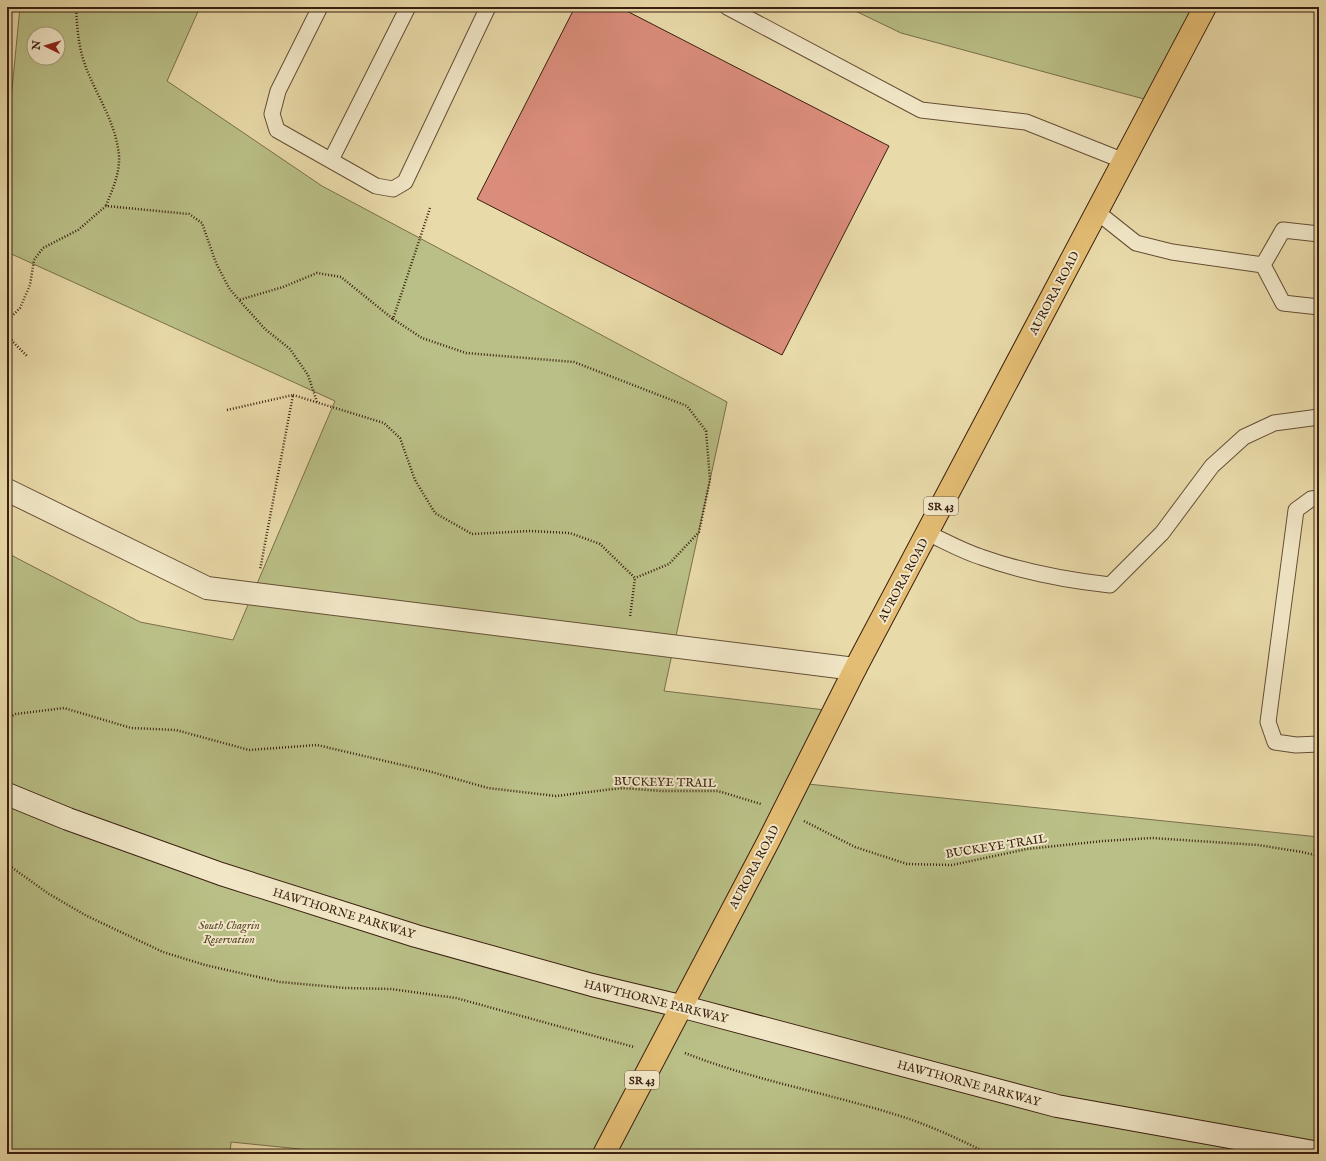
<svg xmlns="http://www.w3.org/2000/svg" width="1326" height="1161" font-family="'IM FELL English',serif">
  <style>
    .green { fill: #b9bf86; stroke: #7a6f4b; fill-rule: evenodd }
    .building { fill: #da8d7b; stroke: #3a1f10 }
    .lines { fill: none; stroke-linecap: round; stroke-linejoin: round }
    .lane-casing { stroke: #664e36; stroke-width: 17 }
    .street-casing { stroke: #664e36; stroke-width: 24 }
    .secondary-casing { stroke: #3a1f10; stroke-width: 24 }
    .primary-casing { stroke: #3a1f10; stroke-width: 24 }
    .path { stroke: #3a1f10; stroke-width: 2.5; stroke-dasharray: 1 2; stroke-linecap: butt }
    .lane { stroke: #f1e7c7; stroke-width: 15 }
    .street { stroke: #f1e7c7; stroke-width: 22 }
    .secondary { stroke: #f1e7c7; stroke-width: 22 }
    .primary { stroke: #e4bd74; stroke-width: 22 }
    .labels { text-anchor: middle; stroke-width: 4; stroke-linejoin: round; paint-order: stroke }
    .shield { fill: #f1e7c7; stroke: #715b47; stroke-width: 1 }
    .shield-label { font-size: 11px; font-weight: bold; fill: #3a1f10 }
    .street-label { font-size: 12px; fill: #3a1f10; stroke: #f1e7c7 }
    .park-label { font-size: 12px; font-style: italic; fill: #5a472e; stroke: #f1e7c7 }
  </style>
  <rect width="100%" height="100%" fill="#e9daa9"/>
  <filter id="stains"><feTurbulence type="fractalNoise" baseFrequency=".005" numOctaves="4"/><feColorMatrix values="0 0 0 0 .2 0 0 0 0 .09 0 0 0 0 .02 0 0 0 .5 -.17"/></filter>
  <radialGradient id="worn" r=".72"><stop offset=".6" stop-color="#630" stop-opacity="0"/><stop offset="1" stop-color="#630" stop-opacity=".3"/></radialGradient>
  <path class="green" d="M20,7h180l-33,74 155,105 405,216 -63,289 170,20 -36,72 521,54v317h-970l-118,-12 -1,12h-223v-601l133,69 93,18 102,-239 -328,-149v-111zM34,34h24v24h-24z
    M847,7h358l-50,95 -254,-69z"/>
  <path class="building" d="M575,7h44l270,139 -107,209 -305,-156z"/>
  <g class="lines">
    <defs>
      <path id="lane" d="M320,7l-42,84 -6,23 5,16 99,56 17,3 12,-7 83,-175
        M727,7l194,103 105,12 98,39
        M331,160l77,-153
        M1097,212l39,31 36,9 91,13
        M1263,265l20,38 36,4
        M1263,265l20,-35 36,4
        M1319,498l-8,1 -15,11 -28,212 7,20 21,3 23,-1
        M927,533c18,8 35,18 54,24 42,15 84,23 129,28l52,-52 50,-67 32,-29 30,-14 45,-6"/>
      <path id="street" d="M7,490l200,98 648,81"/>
      <path id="secondary" d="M7,794l61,25 153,55 195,62 176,49 88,21 377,100 262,47"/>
      <path id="primary" d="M604,1154l164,-312 87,-173 350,-662"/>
    </defs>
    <use href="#lane" class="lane-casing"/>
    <use href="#street" class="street-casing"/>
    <use href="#secondary" class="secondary-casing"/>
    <use href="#primary" class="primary-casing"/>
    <path class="path" d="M76,7c1,18 2,37 8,55 11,32 32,59 35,94 1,18 -7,34 -13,50
      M430,208l-37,111 29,19 44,15 108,9 113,44 19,25 4,49 -11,52 -30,32 -34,14
      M7,321l13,-13 10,-23 4,-25 9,-12 35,-18 28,-24 83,8 13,9 14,40 13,25 10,12
      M7,332l6,10 14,14
      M293,395l91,28 16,15 15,42 20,33 37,21 58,-3 40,2 30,11 35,34 -5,39
      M317,402l-9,-27 -18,-26 -25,-20 -26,-29 44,-13 34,-14 24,4 52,42
      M227,410l66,-15 -33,175
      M7,718l9,-4 48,-6 67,20 45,2 73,20 68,-5 111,26 60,17 68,8 66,-8 40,3h56l43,13
      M804,821l51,26 52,17 45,1 75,-16 76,-8 49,-3 106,7 44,7 17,4
      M7,864l42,30 38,22 76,36 42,13 75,17 66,6 45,1 65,9 178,49
      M685,1053c68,27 142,40 212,62 32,10 62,24 92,39"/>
    <use href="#lane" class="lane"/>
    <use href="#street" class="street"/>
    <use href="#secondary" class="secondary"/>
    <use href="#primary" class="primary"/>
  </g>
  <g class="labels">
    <g class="shield">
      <rect x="924" y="497" width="34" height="18" rx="3"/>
      <rect x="625" y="1071" width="34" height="18" rx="3"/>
    </g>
    <g class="shield-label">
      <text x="941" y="510">SR 43</text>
      <text x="642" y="1084">SR 43</text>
    </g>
    <g class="street-label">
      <text transform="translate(1054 293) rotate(-62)" y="4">AURORA ROAD</text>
      <text transform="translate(903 580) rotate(-62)" y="4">AURORA ROAD</text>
      <text transform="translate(665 782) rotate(1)" y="4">BUCKEYE TRAIL</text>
      <text transform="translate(996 846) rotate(-9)" y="4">BUCKEYE TRAIL</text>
      <text transform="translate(754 867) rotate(-62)" y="4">AURORA ROAD</text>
      <text transform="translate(344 913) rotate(17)" y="4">HAWTHORNE PARKWAY</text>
      <text transform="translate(656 1001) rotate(14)" y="4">HAWTHORNE PARKWAY</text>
      <text transform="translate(969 1083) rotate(15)" y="4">HAWTHORNE PARKWAY</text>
    </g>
    <g class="park-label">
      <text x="229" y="929">South Chagrin<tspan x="229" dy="14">Reservation</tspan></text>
    </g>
  </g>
  <rect width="1326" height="1161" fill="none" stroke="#e9daa9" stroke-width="24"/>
  <rect x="8" y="8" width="1310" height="1145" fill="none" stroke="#3a1f10" stroke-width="2"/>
  <rect x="12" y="12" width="1302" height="1137" fill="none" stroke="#3a1f10"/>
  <g transform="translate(46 46) rotate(275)"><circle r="19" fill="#f1e7c7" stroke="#a8977e"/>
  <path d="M0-3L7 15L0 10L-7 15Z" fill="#8f2418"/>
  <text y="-6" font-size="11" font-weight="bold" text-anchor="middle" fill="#3a1f10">N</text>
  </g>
  <rect width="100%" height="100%" filter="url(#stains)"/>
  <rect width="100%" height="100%" fill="url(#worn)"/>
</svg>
